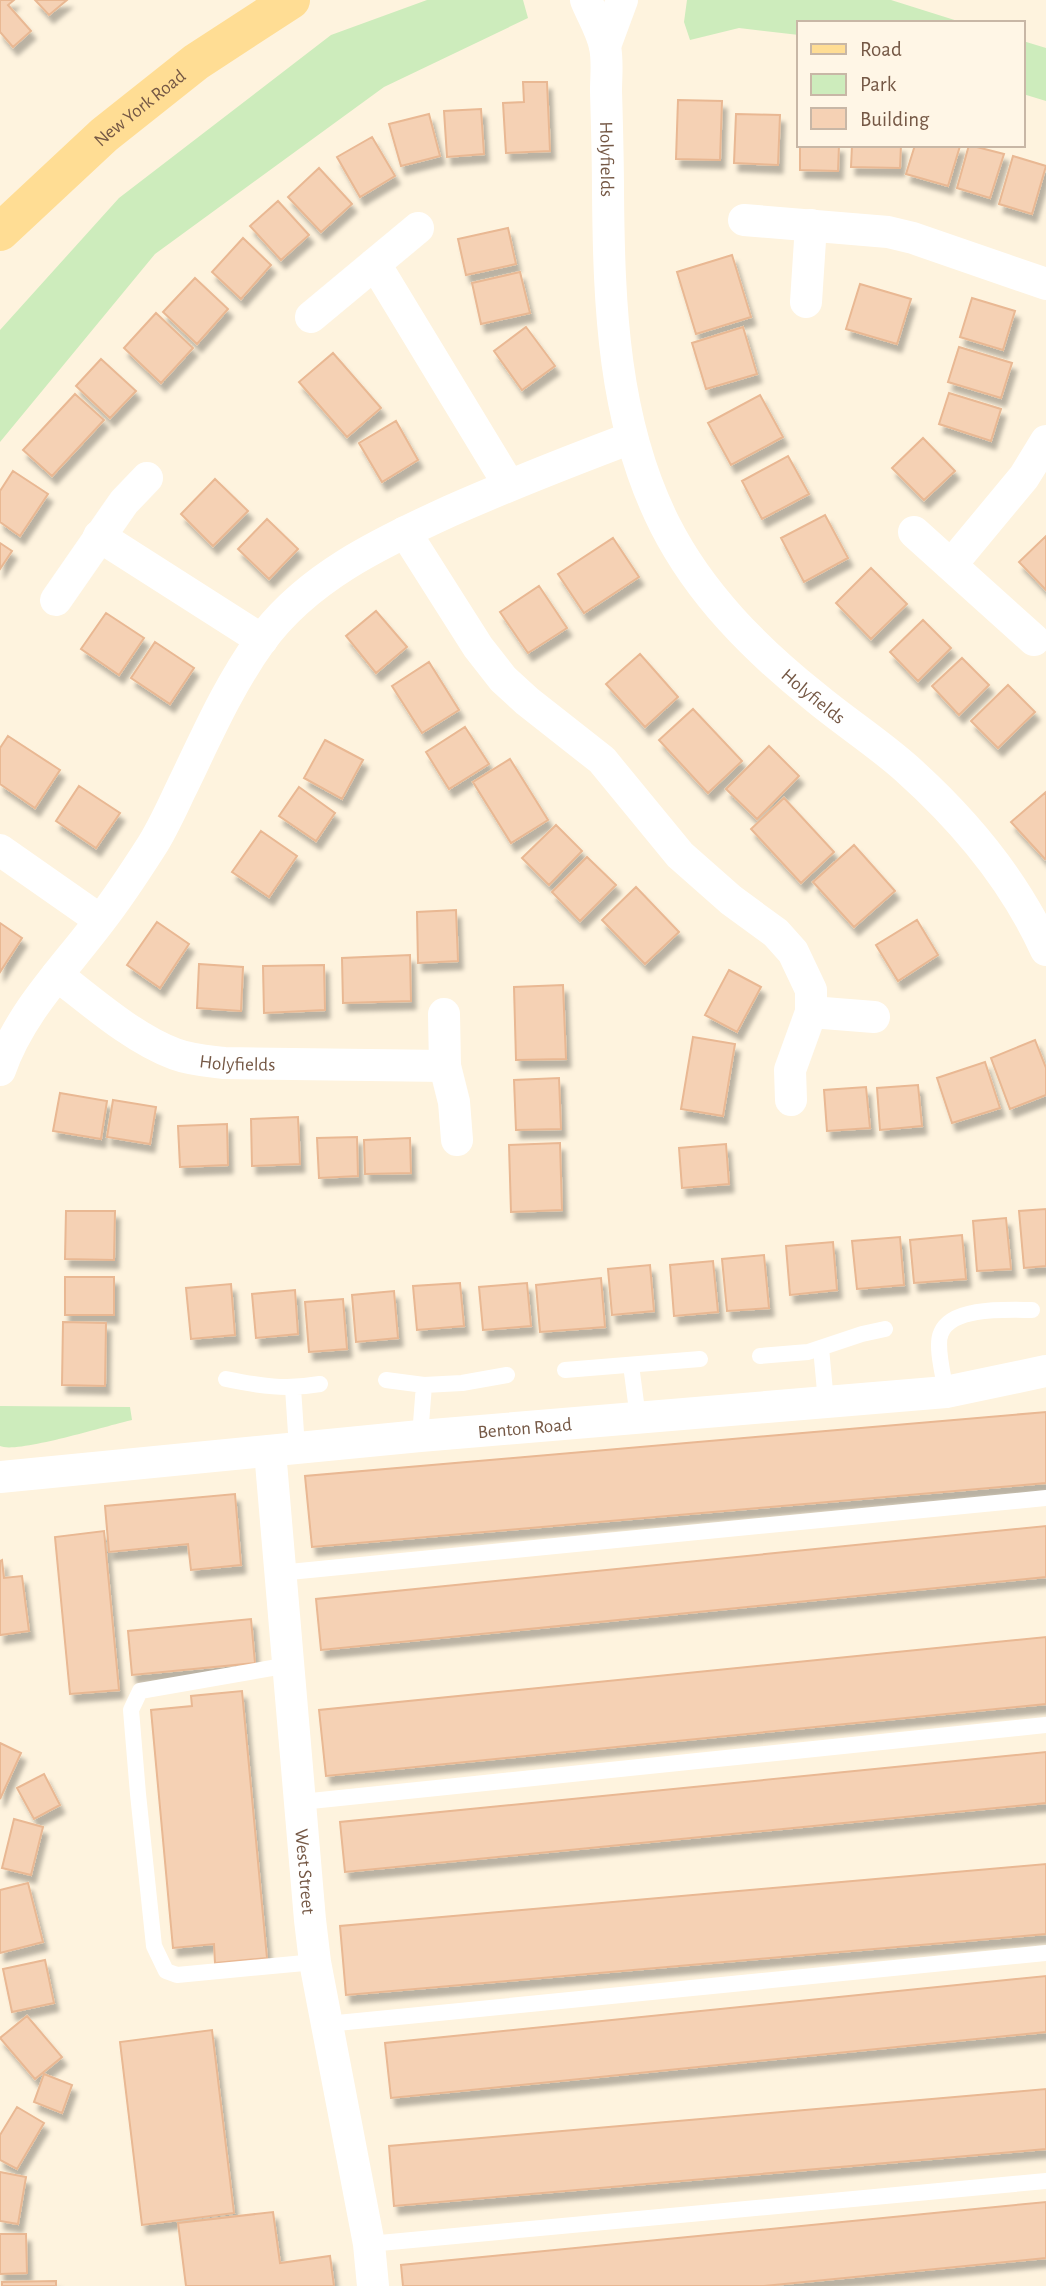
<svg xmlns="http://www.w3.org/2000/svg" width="1046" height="2286" font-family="'Alegreya Sans',sans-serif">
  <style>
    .green { fill: #cdecbc }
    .building { fill: #f5d1b4; stroke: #e9b893; stroke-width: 2; filter: url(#shadow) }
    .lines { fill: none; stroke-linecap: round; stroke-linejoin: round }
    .lane { stroke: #fff; stroke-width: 16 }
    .street { stroke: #fff; stroke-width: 32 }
    .primary { stroke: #ffdd94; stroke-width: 38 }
    .labels { text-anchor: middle; stroke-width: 5; stroke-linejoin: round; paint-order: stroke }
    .street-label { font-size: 19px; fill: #755845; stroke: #fff6e6 }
  </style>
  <defs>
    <filter id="shadow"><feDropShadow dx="4.5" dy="8" stdDeviation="2" flood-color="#0004"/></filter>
  </defs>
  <rect width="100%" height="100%" fill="#fef3de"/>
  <path class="green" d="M427,0h96l5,18 -144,69 -229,167 -155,188v-112l119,-132 212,-163z
    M687,0h204l73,23h-165v12l-60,-7 -49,12 -6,-18z
    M1023,41l23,7v53l-23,-7z
    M0,1406l130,1 2,13c-23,5 -115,34 -132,26z"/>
  <path class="building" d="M0,0h14l-6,5 23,26 -18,16 -13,-15z
    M35,0h32l-18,15z
    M523,82h24l3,69 -44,2 -3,-50 21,-1z
    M678,100l44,1 -2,59 -44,-1z
    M481,109l3,45 -37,3 -3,-46z
    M429,114l11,42 -39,10 -12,-42z
    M736,114l44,1 -2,50 -44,-2z
    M372,137l23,39 -35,21 -23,-40z
    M800,145h39l-1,26 -38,-1z
    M852,145h49l-1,23 -49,-1z
    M915,145l45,1 -12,40 -42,-12z
    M969,145l35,9 -14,44 -33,-10z
    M1013,156l33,10 -14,48 -33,-10z
    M319,168l33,36 -31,28 -33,-35z
    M278,201l31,34 -28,25 -31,-34z
    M508,228l8,36 -50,11 -8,-36z
    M243,238l28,27 -30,34 -29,-27z
    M732,255l19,62 -55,17 -19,-62z
    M520,272l10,41 -49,11 -9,-41z
    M195,278l33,31 -31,35 -34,-32z
    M860,284l51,15 -14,45 -51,-15z
    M972,298l43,13 -12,39 -43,-13z
    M156,313l37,35 -32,35 -37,-35z
    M526,327l29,39 -33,24 -28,-39z
    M743,327l14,47 -51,15 -14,-46z
    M959,347l53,16 -11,35 -53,-16z
    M333,353l48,55 -34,29 -48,-55z
    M101,359l35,32 -26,27 -34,-32z
    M949,393l52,16 -10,32 -52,-17z
    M75,394l29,26 -52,56 -29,-26z
    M760,395l23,42 -52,28 -23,-42z
    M396,421l22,39 -36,22 -23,-39z
    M923,438l32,33 -31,29 -32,-32z
    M788,456l21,38 -47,25 -20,-38z
    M13,471l35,23 -28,42 -20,-14v-31z
    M215,479l33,32 -35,35 -32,-32z
    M825,515l23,43 -44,24 -23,-44z
    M267,519l31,30 -29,30 -31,-30z
    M1046,536v54l-27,-28z
    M613,538l26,39 -55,36 -26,-39z
    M0,543l12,8 -12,18z
    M871,568l36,36 -36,35 -35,-36z
    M539,586l28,42 -39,25 -28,-41z
    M376,611l31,36 -31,26 -30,-37z
    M106,613l38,25 -25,37 -38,-26z
    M923,620l28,28 -33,33 -28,-29z
    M155,642l39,26 -24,36 -39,-26z
    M640,654l38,43 -33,30 -39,-43z
    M962,658l27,27 -30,30 -27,-29z
    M429,662l30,48 -37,23 -30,-47z
    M1008,685l27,27 -37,36 -27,-27z
    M693,709l49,52 -34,32 -49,-53z
    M465,727l24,37 -40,25 -23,-37z
    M8,736l52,34 -25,38 -35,-24v-36z
    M325,740l38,20 -21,39 -38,-21z
    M769,746l30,30 -42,43 -31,-30z
    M510,759l38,61 -37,23 -38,-61z
    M79,786l41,27 -24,35 -40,-27z
    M299,787l36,26 -19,28 -37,-25z
    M1046,792v66l-1,1 -34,-37z
    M784,798l50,54 -33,31 -50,-54z
    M556,825l26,26 -33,34 -27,-27z
    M261,831l36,25 -28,41 -37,-25z
    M854,845l41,46 -41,36 -41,-45z
    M587,857l29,28 -36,36 -28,-29z
    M636,887l43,45 -34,32 -43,-44z
    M456,910l2,51 -40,2 -1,-51z
    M917,920l21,35 -40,26 -22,-36z
    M157,922l32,22 -29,44 -33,-23z
    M0,923l22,15 -22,34z
    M410,955l1,46 -68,2 -1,-45z
    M199,964l44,3 -2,44 -44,-3z
    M324,965l1,45 -61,3 -1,-47z
    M729,970l32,17 -24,45 -32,-17z
    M563,985l3,74 -50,1 -2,-73z
    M693,1037l42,7 -12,72 -42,-7z
    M1035,1040l11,28v27l-36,14 -19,-51z
    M985,1062l15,46 -48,15 -15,-45z
    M559,1078l2,51 -45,1 -2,-50z
    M918,1085l4,41 -42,4 -3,-42z
    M866,1087l4,41 -43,3 -3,-41z
    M60,1093l47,8 -6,38 -48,-8z
    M113,1100l43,7 -6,37 -43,-7z
    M298,1117l2,47 -48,2 -1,-47z
    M227,1124l1,41 -48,2 -2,-41z
    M357,1137l1,39 -39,2 -2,-40z
    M410,1138l1,35 -46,1 -1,-34z
    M560,1143l2,67 -51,2 -2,-67z
    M726,1144l3,40 -47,4 -3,-40z
    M1046,1209v57l-22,2 -5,-57z
    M66,1211h49l-1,49 -49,-1z
    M1006,1218l5,51 -34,2 -4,-50z
    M962,1235l4,44 -52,4 -4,-43z
    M900,1237l4,48 -47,4 -5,-48z
    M833,1242l4,48 -47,5 -4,-49z
    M764,1255l5,53 -42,3 -5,-52z
    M713,1261l5,51 -44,4 -4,-51z
    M650,1265l4,46 -42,4 -4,-46z
    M65,1277h49v38h-49z
    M601,1278l4,49 -65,5 -4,-47z
    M460,1283l4,43 -47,4 -4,-44z
    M527,1283l4,43 -48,4 -4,-43z
    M231,1284l4,51 -44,4 -5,-51z
    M295,1290l3,44 -42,4 -4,-44z
    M394,1291l4,47 -42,4 -4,-47z
    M343,1299l4,50 -38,3 -4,-50z
    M63,1322l43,1 -1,63 -43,-1z
    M1046,1412v71l-734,64 -7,-71z
    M235,1494l6,71 -50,5 -3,-26 -79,8 -4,-46z
    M1046,1526v51l-725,73 -5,-51z
    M104,1531l15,159 -49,4 -15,-157z
    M2,1560l2,18 18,-2 7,55 -29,4v-74z
    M251,1619l4,44 -123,12 -4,-44z
    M1046,1637v67l-720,72 -7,-66z
    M242,1691l25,267 -52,5 -1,-19 -41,4 -22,-238 41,-4 -1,-10z
    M0,1743l21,10 -21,46z
    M1046,1752v51l-701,69 -5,-50z
    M44,1774l16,31 -26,14 -17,-31z
    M14,1819l29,8 -12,48 -29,-7z
    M1046,1864v70l-700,61 -6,-69z
    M28,1883l15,59 -43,11v-63z
    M45,1960l9,43 -42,9 -9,-43z
    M1046,1976v56l-655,66 -6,-55z
    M27,2016l35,41 -27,22 -35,-41z
    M212,2030l22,183 -92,12 -22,-183z
    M44,2074l28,11 -10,28 -28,-11z
    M1046,2089v60l-652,57 -5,-60z
    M17,2107l27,16 -27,46 -17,-9v-25z
    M0,2172l26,5 -8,47 -18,-3z
    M1046,2202v56l-282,28h-361l-2,-21z
    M273,2212l7,51 50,-7 4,30h-148l-8,-63z
    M0,2234h26l1,39 -27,1z
    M56,2281v5h-54v-4z"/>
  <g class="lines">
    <path class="lane" d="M821,1348l5,54
      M760,1356l48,-4 54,-18 23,-5
      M631,1365l7,53
      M565,1370l135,-11
      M226,1379c34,7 60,11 94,5
      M386,1380l38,5 38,-2 45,-8
      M293,1388l4,60
      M946,1392c-2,-14 -11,-46 -5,-59 11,-27 68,-23 91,-23
      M420,1436l4,-51
      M279,1573l767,-75
      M289,1665l-149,26 -9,19 7,84 16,152 12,25 11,4 138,-13
      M301,1802l745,-77
      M327,2024l719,-71
      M369,2244l677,-63"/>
    <g class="street">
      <path id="s1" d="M586,0c6,15 16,31 19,47 3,14 1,30 1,44 1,34 2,68 2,101 1,113 5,230 57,333 35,69 90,124 150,172 30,25 63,46 92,72 58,52 107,110 139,181"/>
      <path d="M605,46l17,-46"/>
      <path d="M744,220l144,12 25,6 133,46"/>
      <path d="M375,264l134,221"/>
      <path d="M806,302l5,-77"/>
      <path d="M311,317l107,-89"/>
      <path d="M405,532l73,115 25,32 24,22 75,59 78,95 51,45 45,33 17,19 18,38v22"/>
      <path d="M914,532l120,108"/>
      <path d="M99,536l163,104"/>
      <path d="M951,565l73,-88 22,-36"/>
      <path d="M56,600l68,-98 23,-24"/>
      <path d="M0,850l100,70"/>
      <path id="s2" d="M57,975c35,27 77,64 118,79 16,6 32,7 49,9l221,3"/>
      <path d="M444,1014l1,52 9,36 3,38"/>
      <path d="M0,1070c20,-58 64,-101 100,-149 18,-23 35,-49 51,-74 11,-17 20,-37 29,-56 25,-51 47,-103 80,-149 46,-64 120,-99 190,-131 59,-26 120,-50 181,-73"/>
      <path d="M791,1100l-1,-30 21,-58 63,5"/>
      <path id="s3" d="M270,1451l40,469 5,42 54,282 4,42"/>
      <path id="s4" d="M0,1477l420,-41 526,-44 100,-21"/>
    </g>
    <path class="primary" id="s5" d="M0,232l104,-97 92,-73 95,-62"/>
  </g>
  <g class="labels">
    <g class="street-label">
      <text dy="7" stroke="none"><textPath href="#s5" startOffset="187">New York Road</textPath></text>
      <text dy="7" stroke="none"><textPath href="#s1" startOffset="163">Holyfields</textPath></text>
      <text dy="7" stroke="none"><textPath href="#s1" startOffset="765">Holyfields</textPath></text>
      <text dy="7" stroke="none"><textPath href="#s2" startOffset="206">Holyfields</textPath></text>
      <text dy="7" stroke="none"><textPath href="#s4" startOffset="527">Benton Road</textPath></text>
      <text dy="7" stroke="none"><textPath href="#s3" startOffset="422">West Street</textPath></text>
    </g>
  </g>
  <rect x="797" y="21" width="228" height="126" fill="#fff6e6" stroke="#c8b7a6" stroke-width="2"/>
  <rect x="811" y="44" width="35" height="10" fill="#ffdd94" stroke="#c8b7a6" stroke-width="2"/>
  <text x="860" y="56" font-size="21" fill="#755845">Road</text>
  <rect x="811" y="74" width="35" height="21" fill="#cdecbc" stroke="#c8b7a6" stroke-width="2"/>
  <text x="860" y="91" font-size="21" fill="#755845">Park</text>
  <rect x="811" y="108" width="35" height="21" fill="#f5d1b4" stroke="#c8b7a6" stroke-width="2"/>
  <text x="860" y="126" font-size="21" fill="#755845">Building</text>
</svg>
